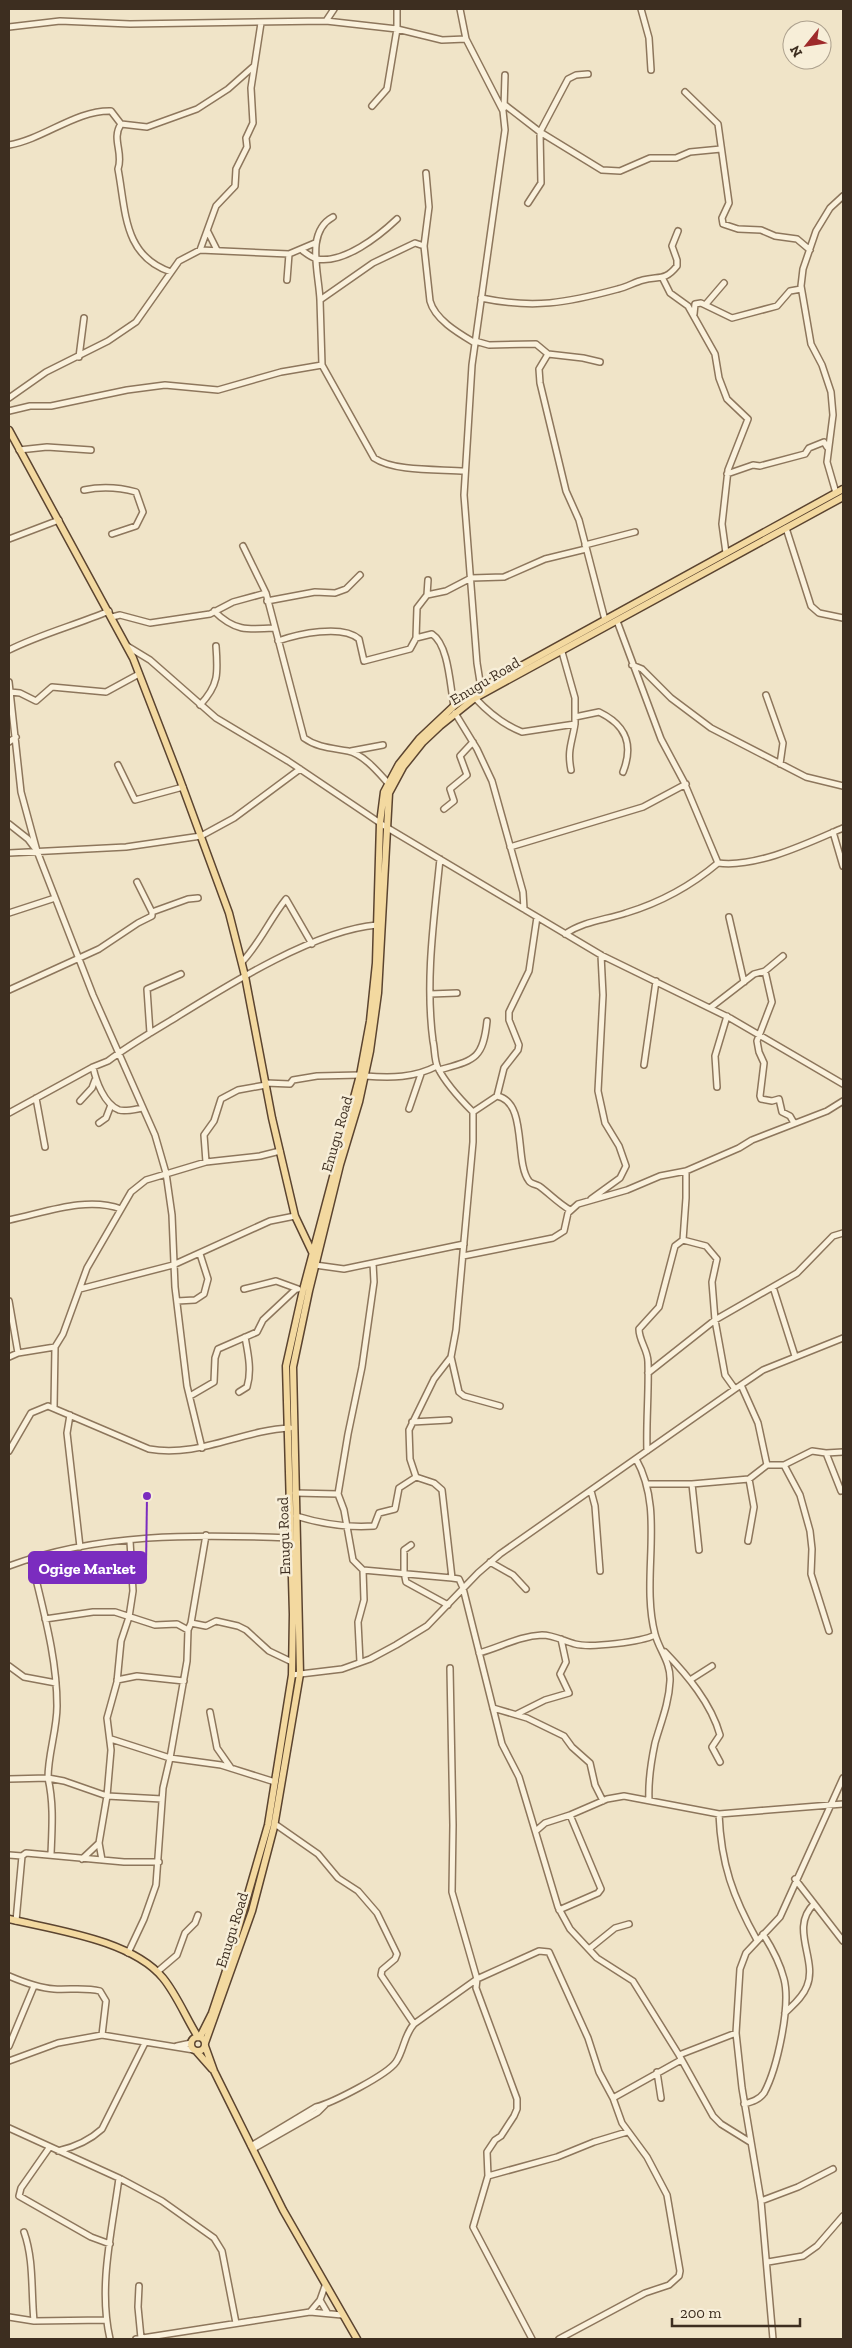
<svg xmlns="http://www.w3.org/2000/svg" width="852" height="2348" font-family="'Zilla Slab',serif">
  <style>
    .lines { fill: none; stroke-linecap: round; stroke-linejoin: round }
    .minor-casing { stroke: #8d765c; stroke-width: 8 }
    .major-casing { stroke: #5b4430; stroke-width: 9 }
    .minor { stroke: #faf1dc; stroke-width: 5 }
    .major { stroke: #f3d9a0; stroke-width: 6 }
    .labels { text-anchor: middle; stroke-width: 5; stroke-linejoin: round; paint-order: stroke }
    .street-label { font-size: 15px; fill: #3d2e20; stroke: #f7eed8 }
    .leader { fill: none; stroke: #7b2cbf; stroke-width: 2 }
    .callout-dot { fill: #7b2cbf; stroke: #f7eed8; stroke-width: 2 }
    .callout { fill: #7b2cbf; stroke: #7b2cbf; stroke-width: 2 }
    .callout-label { font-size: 16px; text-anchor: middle; font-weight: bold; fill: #fff }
  </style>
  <rect width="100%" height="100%" fill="#f0e4c8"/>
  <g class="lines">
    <defs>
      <path id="minor" d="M460,9l6,30 37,72 2,19 -33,235 -8,130 13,168 4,25
        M641,9l8,29 2,32
        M326,21l8,-12
        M9,27l51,-6 70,3 196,-3 71,8v-20
        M685,92l33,32 11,79 -7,15 1,6 15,5 23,1 14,6 22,3 13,11
        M505,105l35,27 62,38 18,1 30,-13h26l14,-6 31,-3
        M372,106l15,-17 10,-60 45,11 24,-1
        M504,108l1,-33
        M121,124c-10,15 3,29 -3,45 8,42 5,87 53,103
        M9,145c35,-6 67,-35 102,-34l10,13 26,3 50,-18 31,-20 26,-23
        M426,173l3,34 -5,39 6,55c5,19 30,33 45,42
        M528,203l13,-20 -1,-51 28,-53 8,-4 12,-1
        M208,232l9,18
        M424,246l-9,-3 -42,20 -53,37 2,65 52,93c21,14 65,11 91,13
        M200,250l16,-44 19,-20 1,-17 11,-22 -1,-9 7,-15 -2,-35 10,-65
        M303,251c4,3 10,7 14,8 27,5 62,-23 80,-40
        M663,279l7,14 18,13 27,48 4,24 8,21 21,20 -20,51 -6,54 4,29
        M287,280l2,-26
        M481,298c53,11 85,5 137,-9 9,-2 17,-7 25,-9 17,-4 22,1 34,-14v-6l-5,-14 6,-15
        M320,300c-1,-27 -15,-68 13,-83
        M706,304l18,-21
        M694,314l1,-10 6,-1 31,15 45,-12 13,-15 11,-2
        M475,341l14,4 47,-1 12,10 35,4 17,4
        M548,354l-9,15 1,14 26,108 13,29 26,100
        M79,357l5,-39
        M9,398l37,-26 62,-31 28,-19 43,-61 21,-11 89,4 26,-11
        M9,411l21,-5h21l76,-16 38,-5 53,5 63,-18 41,-7
        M19,450l28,-3 44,3
        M727,474l26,-9 7,1 45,-12 4,-6 15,-6 3,5
        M84,490c19,-4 34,-3 52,2l7,20 -7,14 -24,8
        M836,493l-9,-31 6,-47 -2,-23 -9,-27 -11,-21 -10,-58 2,-17 13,-38 14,-23 13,-12
        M786,528l25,78 8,7 24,5
        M9,539l50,-19
        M585,545l50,-13
        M243,546l23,47 38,145c14,10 28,10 44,13 15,3 30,21 39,31
        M427,595l19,-4 25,-13 33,-1 41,-18 41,-10
        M267,601l48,-9 20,1 11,-4 14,-14
        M214,611c20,20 33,19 60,17
        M112,617l8,-2 30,8 60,-9 23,-12 33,-9
        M617,621l44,118 23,43 34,81
        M416,638l16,-4c17,11 18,53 22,72
        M278,641c20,-7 64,-17 81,-2l5,22 46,-12 6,-11 1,-30 10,-13 1,-15
        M127,646l23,14 66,58 72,43 98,66 215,128 129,63 113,66
        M9,650c32,-16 67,-25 100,-39
        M632,665l10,4 29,29 40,30 95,49 37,9
        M9,682l12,110 16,59 56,144 62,140 11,38 6,42 3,72 12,99 15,62
        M10,692l10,1 16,8 16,-14 54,5 33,-18
        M766,695l17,48 -3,21
        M475,698c13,14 29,27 47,34l53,-8v-26l-13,-46
        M200,705c19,-20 18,-32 16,-59
        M455,713l22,36 15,32 31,111 1,17
        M575,717l24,-5c27,13 35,32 24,60
        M9,742l7,-5
        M351,751l32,-6
        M118,765l17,35 48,-13
        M571,770c-4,-20 1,-27 4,-46
        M444,809l10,-8 -4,-12 17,-14 -7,-19 13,-14
        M9,824l19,15 6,8
        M833,832l10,34
        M510,847l133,-40 43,-23
        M9,853l117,-6 75,-11 33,-18 66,-49
        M440,859c-6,60 -15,122 -7,182 2,8 1,19 5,27 8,16 22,31 35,44v30l-17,188 -5,27 -17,22 -25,51 1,29 6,18 18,6 8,7 10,88 7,1 4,9 39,156 17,33 39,130 12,22 27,29 36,23 46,74 57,-22
        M137,882l15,30
        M9,913l46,-15
        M729,917l15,65
        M565,934c19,-13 40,-14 61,-21 33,-10 66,-28 92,-50 39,5 90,-20 125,-35
        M242,962c18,-19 28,-43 44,-63l26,45
        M765,971l7,31 -15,39 2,11 5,11 -4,33 1,3 11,2 7,-2 3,13 8,4 4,7
        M9,990l90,-41 39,-26 14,-7v-4l36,-13 10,-1
        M430,994l27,-1
        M710,1008l44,-34 11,-3 18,-15
        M150,1033l-3,-44 34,-15
        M644,1065l12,-84
        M93,1067c3,14 11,37 26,43 7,2 17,-1 24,-2
        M439,1070c35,-10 44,-10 48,-49
        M365,1076c26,2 49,2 72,-10
        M266,1083l24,1 3,-4 24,-4 43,-1
        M717,1087l-2,-31 12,-40
        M497,1096c31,6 17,66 32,85 2,3 6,3 10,5 11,8 19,17 31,24
        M36,1098l9,49
        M80,1101l12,-13 3,-8
        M409,1109l12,-35
        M473,1112l24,-16 7,-28 14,-18 1,-5 -10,-25v-8l20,-41 8,-54
        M9,1113l84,-46 15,-6c21,-16 44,-29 67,-43 53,-33 140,-88 202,-93
        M99,1123l7,-5 5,-13
        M206,1162l-2,-27 10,-14 7,-22 17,-9 28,-5
        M591,1199l29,-21 6,-12 -7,-20 -14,-23 -7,-32 5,-96 -2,-40
        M9,1220c35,-7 77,-24 112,-11
        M683,1240l23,6 11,13 -5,23 3,38 10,55 10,14
        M463,1256l90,-18 11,-7 4,-18 10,-9 49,-14 33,-14 26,-5 53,-23 13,-8 75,-29 16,-10
        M373,1263l1,19 -12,85 -14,67 -10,60 6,16 9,50 10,10 89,8
        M315,1265l29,4 120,-25
        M773,1287l22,69
        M80,1289l93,-24 97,-44 25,-5
        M244,1289l32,-8 22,8
        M9,1301l9,52
        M177,1301l18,-1 9,-6 4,-15 -8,-25
        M9,1357l9,-4 37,-6
        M451,1357l8,35 5,4 36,10
        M648,1373l67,-53 82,-47 36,-37 10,-3
        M239,1392l8,-5c5,-16 1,-34 -2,-50
        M190,1396l24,-14 1,-24 3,-9 39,-17 6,-12 33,-31
        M54,1407l1,-60 8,-13 24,-66 44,-76 15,-12 60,-18 54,-6 20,-5
        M70,1415l-3,18 13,114
        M412,1422l37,-2
        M9,1451l22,-38 17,-7 101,43c49,9 93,-19 141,-21
        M647,1451c-1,-30 2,-59 1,-89 0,-12 -9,-21 -9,-33l20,-22 16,-61 8,-6 3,-42v-27
        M826,1453l17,-1
        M636,1459c30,53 4,117 19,175 4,16 16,28 15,47 -1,22 -9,41 -15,62 -4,19 -7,37 -6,57
        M767,1465h17l28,-14 14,2 15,38
        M784,1465l16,30 10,36 2,18 -1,25 18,57
        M648,1484h44l57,-5 18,-14 -9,-42 -17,-38
        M692,1484l7,66
        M591,1491l4,15 5,65
        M295,1493l43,1
        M296,1516c26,8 50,12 78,10l5,-13 16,-4 4,-21 17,-11
        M748,1541l6,-34 -5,-28
        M411,1545l-7,5v22l2,10 42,23
        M31,1558c11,49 26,97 26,148 0,24 -9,48 -9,72l16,3 43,15 55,3
        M490,1562l23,13 13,14
        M9,1566c88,-33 188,-32 281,-28
        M45,1619l48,-7h22l40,13 22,-1 11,6
        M191,1623l15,3 10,-5 22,5 8,4 23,21 23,11
        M665,1652c22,23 46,51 55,83l-8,12 8,15
        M479,1653c22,-6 40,-17 63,-18 11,0 22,6 33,9 16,4 66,-2 80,-9
        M360,1662l-2,-40 6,-22 -1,-30
        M9,1666l15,11 32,6
        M450,1668l3,157 -1,67 25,87 -1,9 41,111v10l-3,7 -13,20 -6,4 -8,12 1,24 -15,51 59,112
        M292,1675l50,-6 28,-10 26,-14 31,-19 51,-53 22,-19 235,-165 28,-19 80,-32
        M117,1680l20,-4 47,5
        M690,1680l22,-14
        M493,1708l34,10 37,18 8,11 18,16 5,22 8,16
        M210,1712l7,36 14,20
        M517,1714l28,-14 24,-7 -9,-19 6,-12 -5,-23
        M111,1739l59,19 51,7 54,17
        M9,1779l39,-1c6,26 4,50 3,76
        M719,1814c2,50 14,83 38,126
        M275,1824l43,30 20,24 20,13 19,22 20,41 -2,5 -13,11 -1,5 33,49
        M537,1830l8,-7 25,-8 37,-16 17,-3 95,18 124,-10
        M9,1855l13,1
        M82,1859l17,-16
        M102,1860l-3,-17 8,-47 4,-46 -4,-32 10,-36 4,-41 8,-24 4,-26 -3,-50
        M795,1879l48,62
        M559,1910l39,-17 3,-4 -31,-74
        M16,1921l6,-65 4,-3 98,9h35
        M589,1949l26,-21 14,-4
        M128,1953l16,-34 12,-34 7,-97 7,-30 17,-97 1,-31 3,-7 15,-88
        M157,1972l20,-17 8,-22 10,-10 3,-8
        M9,1976c14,6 29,12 45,13 15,1 31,-2 46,2l6,10 -4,34
        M785,2013c8,-8 18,-16 22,-27 11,-26 -18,-58 7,-82
        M9,2046l25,-60
        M177,2046l14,-3
        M679,2055l34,61 8,8 29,18
        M9,2061l49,-18 44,-8 92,15
        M657,2072l4,26
        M613,2098l68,-38
        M744,2104c7,-2 15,-4 20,-11 13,-24 27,-87 20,-114 -4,-16 -12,-31 -21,-45
        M9,2128l112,51 41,22 52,37 8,13 14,72
        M251,2146l65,-39c16,-4 71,-32 80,-45 8,-12 8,-27 18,-38l63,-45 62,-28 10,1 39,86 11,34 14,26 9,25 25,34 20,38 13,76 -1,5 -10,9 -24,8 -86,46
        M49,2148l-28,40 -2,8 72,41 19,7
        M253,2149l65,-37 7,-7
        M58,2151c17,-4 31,-10 44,-22l43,-86
        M488,2176l69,-19 37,-15 33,-10
        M761,2201l37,-14 35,-18
        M24,2232c10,28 7,59 10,89
        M768,2262l35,-6 14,-10 26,-30
        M139,2286l-1,21 3,31
        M320,2300l7,12
        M310,2312l10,-12 5,-14
        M9,2317l25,4 72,-1
        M110,2339c-12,-52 2,-108 9,-161
        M136,2339l174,-27 32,3
        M773,2339l-12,-138 -19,-113 -6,-55 4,-64 6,-16 34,-36 63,-139"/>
      <path id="major" d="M9,430l124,228 46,119 50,136 16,63 27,142 23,98 18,38
        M9,1919c46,11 123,21 154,59 14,17 23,40 35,59
        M191 2044a7 7 0 1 1 14 0a7 7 0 1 1-14 0Z
        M200,2037l12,-24 13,-39 43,-149 24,-150 1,-61 -7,-248 17,-76 57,-215 10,-54 6,-58 4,-140 4,-31 15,-28 20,-25 35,-33 27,-18 362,-199
        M205,2043l47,-132 22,-84 26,-153 -7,-307 16,-76 31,-126 19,-63 11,-51 8,-58 11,-200 14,-26 20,-25 17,-16 35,-28 368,-201
        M205,2046l9,25 69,139 74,129
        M197,2052l15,17"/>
    </defs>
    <use href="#minor" class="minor-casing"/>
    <use href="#major" class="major-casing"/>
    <use href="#minor" class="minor"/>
    <use href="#major" class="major"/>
  </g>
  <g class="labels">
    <g class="street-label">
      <text transform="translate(485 681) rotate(-31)" y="5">Enugu Road</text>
      <text transform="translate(337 1134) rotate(-74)" y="5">Enugu Road</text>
      <text transform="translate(284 1536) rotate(-92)" y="5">Enugu Road</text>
      <text transform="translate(232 1930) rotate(-73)" y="5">Enugu Road</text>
    </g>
  </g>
  <path class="leader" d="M147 1496L146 1568"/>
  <circle class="callout-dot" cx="147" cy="1496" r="5"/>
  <rect class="callout" x="29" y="1552" width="117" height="31" rx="5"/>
  <g class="callout-label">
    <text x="87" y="1574">Ogige Market</text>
  </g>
  <rect width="852" height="2348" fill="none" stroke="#3d2e20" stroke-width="20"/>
  <g transform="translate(807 45) rotate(240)"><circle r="24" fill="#f7eed8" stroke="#ada18e"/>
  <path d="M0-4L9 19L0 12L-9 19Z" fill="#9e2a2b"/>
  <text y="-8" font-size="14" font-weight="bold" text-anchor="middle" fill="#3d2e20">N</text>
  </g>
  <path d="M672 2318v8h128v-8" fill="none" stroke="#3d2e20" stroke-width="2.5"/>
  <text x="680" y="2318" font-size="15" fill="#3d2e20" stroke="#f7eed8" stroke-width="4" paint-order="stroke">200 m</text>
</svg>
